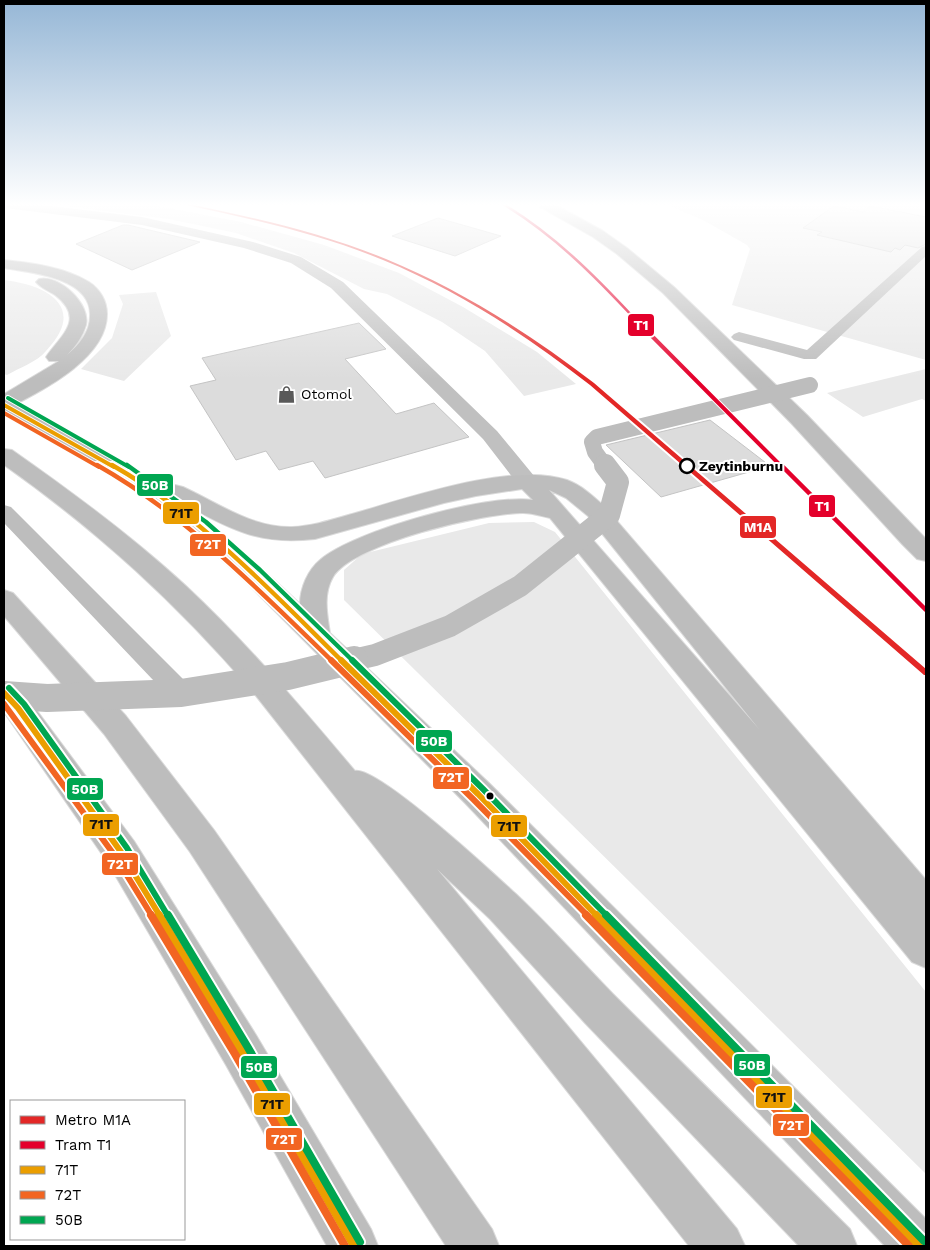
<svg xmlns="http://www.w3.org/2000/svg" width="930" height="1250" font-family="'Work Sans',sans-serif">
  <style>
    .green { fill: #e9e9e9 }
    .building { fill: #dcdcdc; stroke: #c4c4c4 }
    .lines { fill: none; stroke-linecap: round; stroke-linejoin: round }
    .primary-casing { stroke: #dbdbdb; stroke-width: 2 }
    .trunk-casing { stroke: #dbdbdb; stroke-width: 2 }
    .pedestrian { fill: #bdbdbd; fill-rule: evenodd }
    .secondary { fill: #c0c0c0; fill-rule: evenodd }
    .primary { fill: #bdbdbd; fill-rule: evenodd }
    .trunk { fill: #bdbdbd; fill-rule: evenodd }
    .pedestrian-bridge-far2 { stroke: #bdbdbd; stroke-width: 16 }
    .pedestrian-bridge-far1 { stroke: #bdbdbd; stroke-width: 22 }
    .pedestrian-bridge { stroke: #bdbdbd; stroke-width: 28 }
    .bus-1-far3-casing { stroke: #fff; stroke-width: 6 }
    .bus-1-far2-casing { stroke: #fff; stroke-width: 8 }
    .bus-1-far1-casing { stroke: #fff; stroke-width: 10 }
    .bus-1-casing { stroke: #fff; stroke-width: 12 }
    .bus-2-far3-casing { stroke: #fff; stroke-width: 6 }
    .bus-2-far2-casing { stroke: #fff; stroke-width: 8 }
    .bus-2-far1-casing { stroke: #fff; stroke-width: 10 }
    .bus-2-casing { stroke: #fff; stroke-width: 12 }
    .bus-3-far3-casing { stroke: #fff; stroke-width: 6 }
    .bus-3-far2-casing { stroke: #fff; stroke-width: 8 }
    .bus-3-far1-casing { stroke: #fff; stroke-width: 10 }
    .bus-3-casing { stroke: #fff; stroke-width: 12 }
    .bus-1-far3 { stroke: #eb9e00; stroke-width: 4 }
    .bus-1-far2 { stroke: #eb9e00; stroke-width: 4.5 }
    .bus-1-far1 { stroke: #eb9e00; stroke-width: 6 }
    .bus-1 { stroke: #eb9e00; stroke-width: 8 }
    .bus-2-far3 { stroke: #f26522; stroke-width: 4 }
    .bus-2-far2 { stroke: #f26522; stroke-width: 4.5 }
    .bus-2-far1 { stroke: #f26522; stroke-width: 6 }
    .bus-2 { stroke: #f26522; stroke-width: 8 }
    .bus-3-far3 { stroke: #00a651; stroke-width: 4 }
    .bus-3-far2 { stroke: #00a651; stroke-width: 4.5 }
    .bus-3-far1 { stroke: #00a651; stroke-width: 6 }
    .bus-3 { stroke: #00a651; stroke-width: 8 }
    .tram-1-far2-casing { stroke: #fff; stroke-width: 4.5 }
    .tram-1-far1-casing { stroke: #fff; stroke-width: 6 }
    .tram-1-casing { stroke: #fff; stroke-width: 8 }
    .tram-1-far2 { stroke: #e4002b; stroke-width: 2.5 }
    .tram-1-far1 { stroke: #e4002b; stroke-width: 4 }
    .tram-1 { stroke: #e4002b; stroke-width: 4.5 }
    .metro-1-casing { stroke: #fff; stroke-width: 4 }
    .metro-1 { fill: #e32726; fill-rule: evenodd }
    .stop-dot { fill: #fff; stroke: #000; stroke-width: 2.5 }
    .bus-dot { fill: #000; stroke: #fff; stroke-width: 2 }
    .labels { text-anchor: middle; stroke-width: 4; stroke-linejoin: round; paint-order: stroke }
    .far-poi-label { font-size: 14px; fill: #000; stroke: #fff; text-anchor: start }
    .far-stop-label { font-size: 14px; font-weight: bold; fill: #000; stroke: #fff; text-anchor: start }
    .line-badge { stroke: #fff; stroke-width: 2 }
    .badge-label { font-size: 14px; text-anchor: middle; font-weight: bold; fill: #fff }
    .pale-badge-label { font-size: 14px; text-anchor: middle; font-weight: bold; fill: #111 }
  </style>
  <rect width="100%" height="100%" fill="#fff"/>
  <path class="green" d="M49,204h99l93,18 83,23 75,28 64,34 74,45 39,32 -52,12 -39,-45 -43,-29 -55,-28 -23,-5 -70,-36 -58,-20 -67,-14z
    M665,204h261v156l-194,-55 18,-56 -3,-4 -44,-25z
    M4,280c43,5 84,27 42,71 -9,11 -27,17 -39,24l-3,-1z
    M156,292l15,44 -47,45 -43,-12 31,-31 11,-34 -4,-9z
    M926,369v32l-4,-2 -59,18 -36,-24z
    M534,522l21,10 371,460v182l-582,-574v-30l18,-16 127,-31z"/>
  <path class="building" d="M834,206l29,6 7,-6 56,11v27l-8,4 -13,-3 -5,5 -5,-2 -4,4 -74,-17 5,-3 -19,-4z
    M438,218l63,18 -46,20 -63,-20z
    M123,225h5l72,17 -68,28 -56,-26z
    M359,323l27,26 -41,10 51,55 38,-11 35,34 -144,41 -12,-17 -34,9 -13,-19 -30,9 -46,-74 26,-6 -14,-22z
    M710,420l60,46 -109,31 -55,-52z"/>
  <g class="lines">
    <defs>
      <path id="primary" d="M539,204h15l49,27 24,17 47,39 133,128 119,124v22l-9,-2 -15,-15 -110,-120 -129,-131 -46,-39 -24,-17 -53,-30z
        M4,260c28,3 60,7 85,22 11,7 18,19 18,32 0,42 -58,73 -91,90l112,61 37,25 2,-3 8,-2 8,2c35,16 69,41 109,40 23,-1 45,-9 67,-15 55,-16 154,-50 208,-32 14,5 26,16 37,26l322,374v88l-14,-6 -362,-444c-9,-2 -18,-5 -27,-5 -39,0 -169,30 -190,64 -10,17 -6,37 -3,56l160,151 436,435v27h-41l-419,-442 -220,-222 -54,-49 -40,-31 -40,-27 -108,-62v-19l55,-33h-10l-3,-4c15,-22 40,-38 9,-62 -6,-4 -14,-7 -19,-13l3,-3c20,-5 52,25 47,46 -3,11 -11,22 -19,30 12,-10 23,-23 23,-39 2,-38 -57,-43 -86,-48zM522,489l11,11c-44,-7 -180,31 -213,60 -12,10 -20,28 -20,44 -36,-34 -73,-68 -113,-98 48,25 72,39 128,33l129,-36 32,-7zM549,490l17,8 22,18 171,213z
        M4,682l11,3 14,15 105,141 122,194 115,194 7,17h-51l-101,-181 -118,-202 -104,-151z"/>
      <path id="trunk" d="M4,449l8,1c60,42 120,86 174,136 61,57 115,121 169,185 23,-5 139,103 161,123 34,32 65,67 97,100 79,79 158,157 237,235l7,17h-58l-214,-223 -95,-104 -53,-50 300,360 8,17h-56l-436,-554c-76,-88 -154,-160 -249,-227z
        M4,590l9,3 113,123 88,114 278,399 7,17h-53l-256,-394 -86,-118 -100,-118z"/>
    </defs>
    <use href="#primary" class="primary-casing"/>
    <use href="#trunk" class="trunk-casing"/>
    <path class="pedestrian" d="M926,246v10l-110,103h-12l-70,-19 -3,-3 3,-3 5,-2 68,18 115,-103z
      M4,505l7,2 179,179 4,7 -4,7 -9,3 -9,-3 -168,-177z"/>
    <path class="secondary" d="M4,204h30l108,13 111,25 48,15 42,25 154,149 42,51 -3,5 -8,2 -8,-2 -37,-48 -152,-151 -40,-25 -47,-15 -102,-23 -137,-17z"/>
    <use href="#primary" class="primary"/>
    <use href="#trunk" class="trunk"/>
    <path class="pedestrian-bridge-far2" d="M606,467l-11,-15 -3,-10 5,-5 213,-52"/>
    <path class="pedestrian-bridge-far1" d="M349,661l26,-6 75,-29 70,-40 89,-71 9,-33 -13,-17"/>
    <path class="pedestrian-bridge" d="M4,695l43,3 134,-5 107,-17 66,-16"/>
    <defs>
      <path id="bus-1-far3" d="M4,405l110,62"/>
      <path id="bus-1-far2" d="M112,465c88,50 159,126 230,196"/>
      <path id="bus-1-far1" d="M341,660l137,134 119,122
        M4,693l14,15 103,144 39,64"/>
      <path id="bus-1" d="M159,915l82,135 113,196
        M596,915l323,331"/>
      <path id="bus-2-far3" d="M4,413l95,54"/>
      <path id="bus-2-far2" d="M97,465c90,51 162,125 235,196"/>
      <path id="bus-2-far1" d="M331,660l142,139 115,117
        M4,704l111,152 37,60"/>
      <path id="bus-2" d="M151,915l84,139 110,192
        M586,915l323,331"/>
      <path id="bus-3-far3" d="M8,398l121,69"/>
      <path id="bus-3-far2" d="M127,465l79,57 54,48 93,91"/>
      <path id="bus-3-far1" d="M352,660l131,129 124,127
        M9,688l15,16 103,144 41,68"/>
      <path id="bus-3" d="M168,915l79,131 113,196
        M606,915l318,326"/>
    </defs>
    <use href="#bus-1-far3" class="bus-1-far3-casing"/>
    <use href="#bus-1-far2" class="bus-1-far2-casing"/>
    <use href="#bus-1-far1" class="bus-1-far1-casing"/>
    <use href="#bus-1" class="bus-1-casing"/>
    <use href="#bus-2-far3" class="bus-2-far3-casing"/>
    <use href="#bus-2-far2" class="bus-2-far2-casing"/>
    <use href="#bus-2-far1" class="bus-2-far1-casing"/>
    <use href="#bus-2" class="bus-2-casing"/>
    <use href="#bus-3-far3" class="bus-3-far3-casing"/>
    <use href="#bus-3-far2" class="bus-3-far2-casing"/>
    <use href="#bus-3-far1" class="bus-3-far1-casing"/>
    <use href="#bus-3" class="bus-3-casing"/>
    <use href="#bus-1-far3" class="bus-1-far3"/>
    <use href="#bus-1-far2" class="bus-1-far2"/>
    <use href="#bus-1-far1" class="bus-1-far1"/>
    <use href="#bus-1" class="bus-1"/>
    <use href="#bus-2-far3" class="bus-2-far3"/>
    <use href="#bus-2-far2" class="bus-2-far2"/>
    <use href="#bus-2-far1" class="bus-2-far1"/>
    <use href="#bus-2" class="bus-2"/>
    <use href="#bus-3-far3" class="bus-3-far3"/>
    <use href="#bus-3-far2" class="bus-3-far2"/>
    <use href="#bus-3-far1" class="bus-3-far1"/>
    <use href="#bus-3" class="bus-3"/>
    <defs>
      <path id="tram-1-far2" d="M503,204c51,31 91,71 131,114"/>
      <path id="tram-1-far1" d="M633,317l149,150"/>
      <path id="tram-1" d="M781,465l145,145"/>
    </defs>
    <use href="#tram-1-far2" class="tram-1-far2-casing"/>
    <use href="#tram-1-far1" class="tram-1-far1-casing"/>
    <use href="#tram-1" class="tram-1-casing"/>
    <use href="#tram-1-far2" class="tram-1-far2"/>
    <use href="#tram-1-far1" class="tram-1-far1"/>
    <use href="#tram-1" class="tram-1"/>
    <defs>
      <path id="metro-1" d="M185,204h4c67,14 134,29 197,55 75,31 143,74 208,124l332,286v6h-2l-334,-290c-64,-50 -131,-94 -207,-125 -63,-26 -130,-41 -197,-55z"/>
    </defs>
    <use href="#metro-1" class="metro-1-casing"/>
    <use href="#metro-1" class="metro-1"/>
  </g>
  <linearGradient id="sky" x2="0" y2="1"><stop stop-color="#96b7d6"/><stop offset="0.54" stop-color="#fff"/><stop offset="1" stop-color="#fff" stop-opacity="0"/></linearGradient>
  <rect width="930" height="379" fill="url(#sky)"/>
  <defs>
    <symbol id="shop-bare" viewBox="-9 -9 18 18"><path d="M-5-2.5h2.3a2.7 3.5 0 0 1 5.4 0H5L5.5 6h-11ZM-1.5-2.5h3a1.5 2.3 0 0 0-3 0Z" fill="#595959" stroke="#fff" stroke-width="2.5" paint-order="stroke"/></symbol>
  </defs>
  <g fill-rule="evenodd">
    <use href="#shop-bare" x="274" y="382" width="25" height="25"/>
  </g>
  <circle class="stop-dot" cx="687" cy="466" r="7"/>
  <circle class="bus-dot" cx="490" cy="796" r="4.5"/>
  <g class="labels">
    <g class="far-poi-label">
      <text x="301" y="399">Otomol</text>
    </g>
    <g class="far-stop-label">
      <text x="699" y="471">Zeytinburnu</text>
    </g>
  </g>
  <g class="line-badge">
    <rect x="627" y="313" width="28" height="24" rx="5" fill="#e4002b"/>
    <rect x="136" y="473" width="38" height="24" rx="5" fill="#00a651"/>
    <rect x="808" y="494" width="28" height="24" rx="5" fill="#e4002b"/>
    <rect x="162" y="501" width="38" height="24" rx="5" fill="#eb9e00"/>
    <rect x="739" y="515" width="38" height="24" rx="5" fill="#e32726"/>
    <rect x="189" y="533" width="38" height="24" rx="5" fill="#f26522"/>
    <rect x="415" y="729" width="38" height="24" rx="5" fill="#00a651"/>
    <rect x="432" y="766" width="38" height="24" rx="5" fill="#f26522"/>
    <rect x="66" y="777" width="38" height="24" rx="5" fill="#00a651"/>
    <rect x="82" y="813" width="38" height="24" rx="5" fill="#eb9e00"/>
    <rect x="490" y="814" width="38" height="24" rx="5" fill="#eb9e00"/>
    <rect x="101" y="852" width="38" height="24" rx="5" fill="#f26522"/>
    <rect x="733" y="1053" width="38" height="24" rx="5" fill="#00a651"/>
    <rect x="240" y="1055" width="38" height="24" rx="5" fill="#00a651"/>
    <rect x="755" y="1085" width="38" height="24" rx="5" fill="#eb9e00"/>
    <rect x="253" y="1092" width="38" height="24" rx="5" fill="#eb9e00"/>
    <rect x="772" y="1113" width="38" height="24" rx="5" fill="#f26522"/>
    <rect x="265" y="1127" width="38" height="24" rx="5" fill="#f26522"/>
  </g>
  <g class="badge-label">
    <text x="641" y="330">T1</text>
    <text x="155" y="490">50B</text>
    <text x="822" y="511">T1</text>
    <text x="758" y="532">M1A</text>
    <text x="208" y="549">72T</text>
    <text x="434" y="746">50B</text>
    <text x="451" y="782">72T</text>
    <text x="85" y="794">50B</text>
    <text x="120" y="869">72T</text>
    <text x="752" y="1070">50B</text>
    <text x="259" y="1072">50B</text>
    <text x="791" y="1130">72T</text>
    <text x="284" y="1144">72T</text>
  </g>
  <g class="pale-badge-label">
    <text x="181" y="518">71T</text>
    <text x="101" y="829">71T</text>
    <text x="509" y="831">71T</text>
    <text x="774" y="1102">71T</text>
    <text x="272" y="1109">71T</text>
  </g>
  <rect width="930" height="1250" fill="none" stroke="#000000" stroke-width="10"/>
  <rect x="10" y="1100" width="175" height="140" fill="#ffffff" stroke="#999999"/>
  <rect x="20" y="1116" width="25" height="8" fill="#e32726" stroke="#999999"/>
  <text x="55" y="1125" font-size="15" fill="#000000">Metro M1A</text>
  <rect x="20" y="1141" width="25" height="8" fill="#e4002b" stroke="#999999"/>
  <text x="55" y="1150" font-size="15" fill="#000000">Tram T1</text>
  <rect x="20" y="1166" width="25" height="8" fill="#eb9e00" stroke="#999999"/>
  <text x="55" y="1175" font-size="15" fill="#000000">71T</text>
  <rect x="20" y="1191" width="25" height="8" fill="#f26522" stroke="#999999"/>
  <text x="55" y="1200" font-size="15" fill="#000000">72T</text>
  <rect x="20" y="1216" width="25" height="8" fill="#00a651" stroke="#999999"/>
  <text x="55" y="1225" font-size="15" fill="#000000">50B</text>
</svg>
